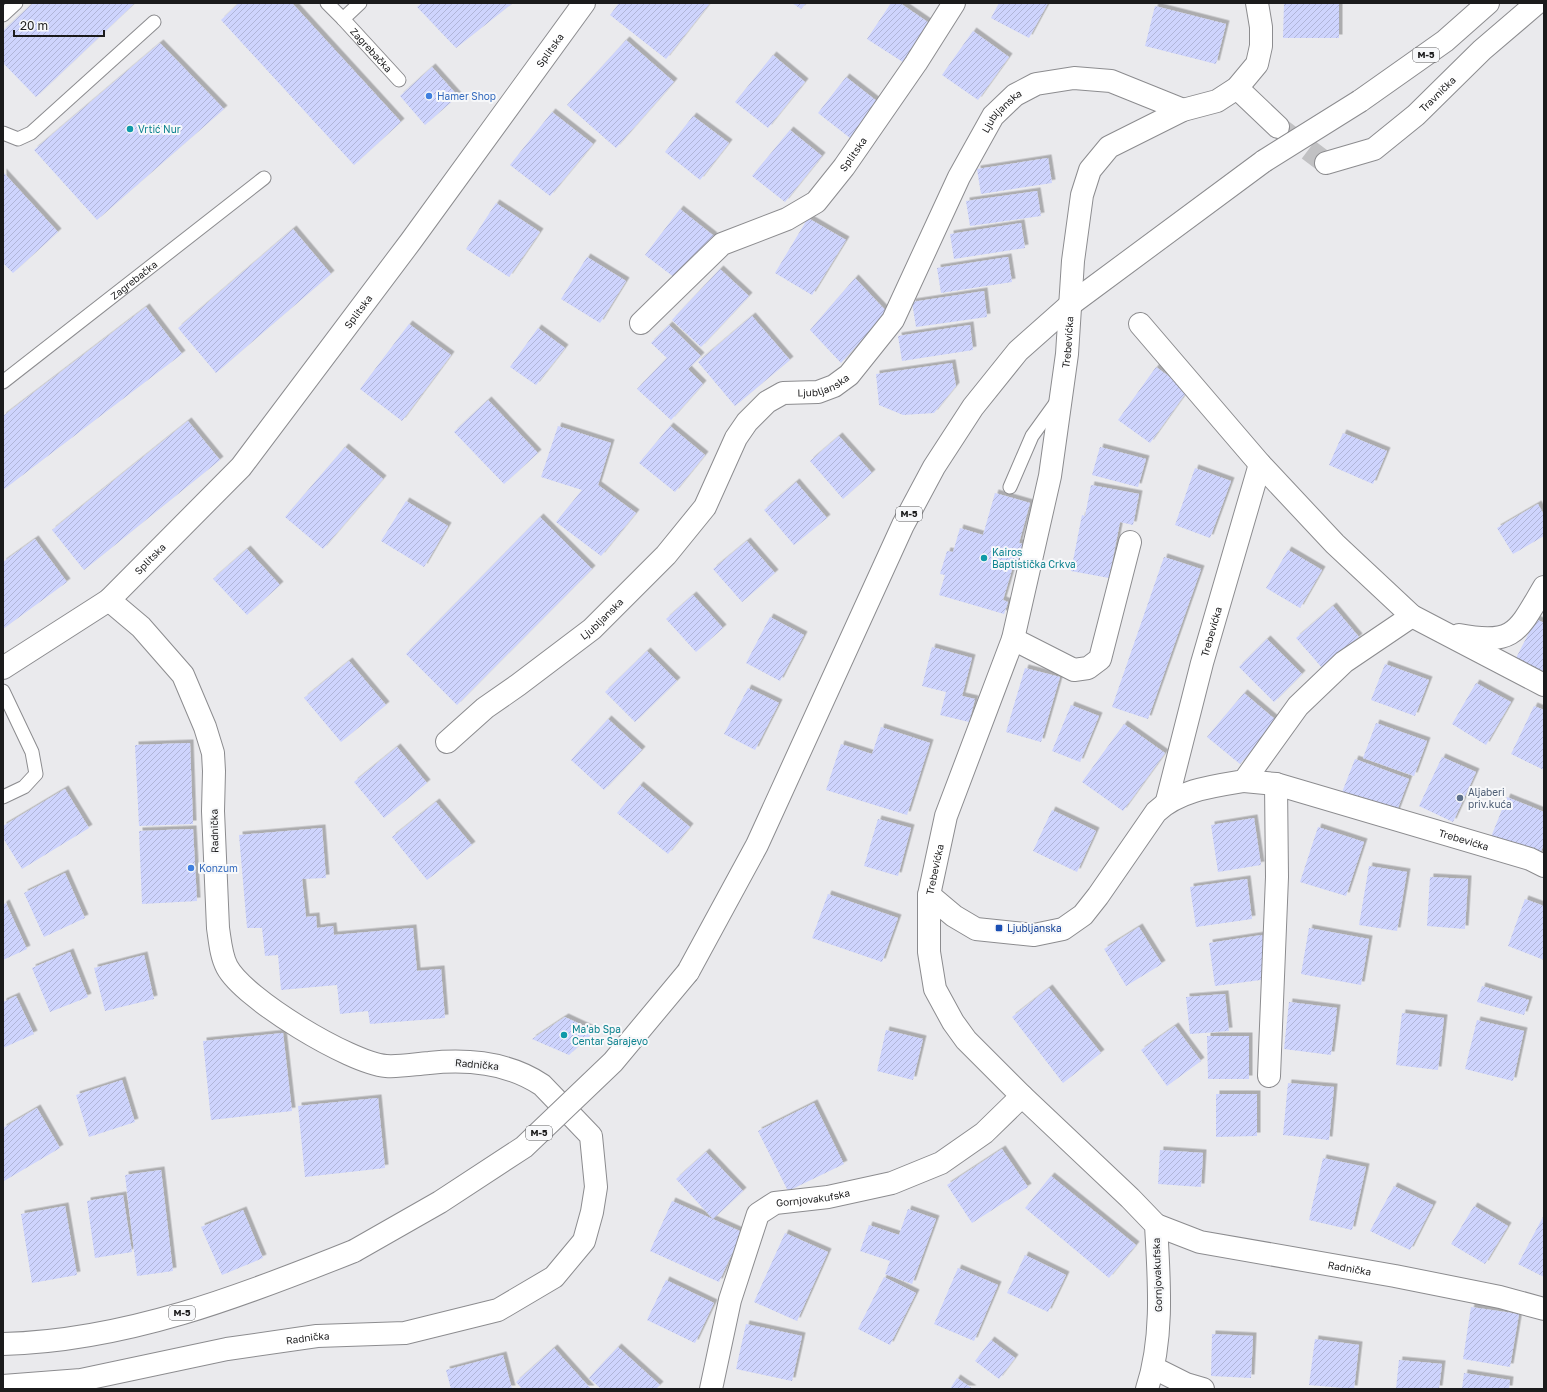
<svg xmlns="http://www.w3.org/2000/svg" width="1547" height="1392" font-family="'Golos Text',sans-serif">
  <style>
    .building { fill: url(#building-hatch); filter: url(#shadow) }
    .lines { fill: none; stroke-linecap: round; stroke-linejoin: round }
    .street-tunnel { stroke: #c1c1c3; stroke-width: 22; stroke-dasharray: 22 11; stroke-linecap: butt }
    .lane-casing { stroke: #8c8c8f; stroke-width: 15 }
    .street-casing { stroke: #8c8c8f; stroke-width: 24 }
    .primary-casing { stroke: #8c8c8f; stroke-width: 24 }
    .lane { stroke: #fff; stroke-width: 13 }
    .street { stroke: #fff; stroke-width: 22 }
    .primary { stroke: #fff; stroke-width: 22 }
    .primary-bridge-casing { stroke: #8c8c8f; stroke-width: 24; stroke-linecap: butt }
    .primary-bridge { stroke: #fff; stroke-width: 22 }
    .shop-dot { fill: #3f7fe0; stroke: #f7f8fa; stroke-width: 1.5 }
    .culture-dot { fill: #0f9aa8; stroke: #f7f8fa; stroke-width: 1.5 }
    .service-dot { fill: #5c6f8a; stroke: #f7f8fa; stroke-width: 1.5 }
    .transit-dot { fill: #1a4fb4; stroke: #f7f8fa; stroke-width: 1.5 }
    .labels { text-anchor: middle; stroke-width: 4; stroke-linejoin: round; paint-order: stroke }
    .shield { fill: #f7f8fa; stroke: #5d5d5f; stroke-width: 1 }
    .shield-label { font-size: 9px; font-weight: bold; fill: #1b1b1c }
    .street-label { font-size: 10px; fill: #1b1b1c; stroke: #f7f8fa }
    .shop-label { font-size: 10px; fill: #366cbe; stroke: #f7f8fa; text-anchor: start }
    .culture-label { font-size: 10px; fill: #0d838f; stroke: #f7f8fa; text-anchor: start }
    .service-label { font-size: 10px; fill: #4e5e75; stroke: #f7f8fa; text-anchor: start }
    .transit-label { font-size: 10px; fill: #164399; stroke: #f7f8fa; text-anchor: start }
  </style>
  <defs>
    <pattern id="building-hatch" width="6" height="6" patternUnits="userSpaceOnUse"><rect width="6" height="6" fill="#ced4fd"/><path d="M-1 1l2-2M0 6l6-6M5 7l2-2" fill="none" stroke="#b0b5d8"/></pattern>
    <filter id="shadow"><feDropShadow dx="3.5" dy="-3.5" stdDeviation="0" flood-color="#0004"/></filter>
  </defs>
  <rect width="100%" height="100%" fill="#eaeaed"/>
  <path class="building" d="M33,3h102l-99,94 -33,-34v-32z
    M239,3h53l109,119 -47,43 -133,-145z
    M422,3h91l-57,45 -39,-41z
    M619,3h91l-44,56 -56,-44z
    M792,3h14l-5,6z
    M891,3h9l35,24 -26,39 -42,-27z
    M999,3h49l-19,35 -38,-20z
    M1284,3h55v35h-56z
    M1155,6l71,18 -10,40 -71,-18z
    M973,31l36,26 -31,43 -36,-25z
    M626,40l48,42 -58,66 -49,-43z
    M160,43l64,66 -127,111 -63,-70z
    M773,55l32,27 -37,46 -33,-26z
    M432,67l26,29 -33,29 -25,-29z
    M846,77l32,25 -28,36 -32,-25z
    M552,112l41,32 -43,52 -40,-31z
    M693,116l36,27 -29,37 -35,-28z
    M790,130l32,26 -37,46 -33,-26z
    M1048,158l4,25 -71,11 -4,-25z
    M3,172l55,60 -45,41 -10,-10z
    M1037,191l4,25 -71,10 -4,-25z
    M496,203l44,29 -31,45 -43,-28z
    M680,209l34,27 -35,45 -34,-26z
    M808,218l38,22 -34,55 -37,-22z
    M1021,223l4,25 -71,11 -4,-25z
    M293,229l38,45 -115,99 -38,-45z
    M587,257l39,24 -26,42 -39,-24z
    M1008,257l4,25 -71,11 -4,-25z
    M720,269l29,27 -48,51 -29,-27z
    M855,278l32,34 -46,51 -31,-33z
    M984,291l3,26 -71,10 -4,-25z
    M146,307l36,47 -179,136v-74z
    M752,316l38,44 -55,46 -37,-44z
    M409,324l42,31 -49,66 -42,-32z
    M669,325l32,31 -13,13 15,15 -32,36 -34,-31 30,-31 -16,-15z
    M970,325l3,25 -71,11 -4,-25z
    M538,328l27,20 -29,37 -26,-18z
    M952,363l4,23 -22,27 -31,2 -24,-10 -3,-31z
    M1156,367l32,23 -38,53 -32,-23z
    M488,400l50,53 -34,31 -50,-52z
    M188,421l32,39 -136,110 -32,-40z
    M558,426l53,17 -13,42 38,28 -35,43 -45,-34 26,-32 -41,-13z
    M670,426l35,29 -30,37 -36,-29z
    M1343,433l44,18 -14,33 -44,-19z
    M839,436l33,37 -29,26 -33,-38z
    M345,447l38,32 -60,70 -38,-32z
    M1100,447l46,12 -8,28 -46,-12z
    M1195,468l36,13 -21,57 -35,-13z
    M796,482l31,36 -33,27 -30,-35z
    M1091,485l48,9 -6,31 -13,-3 -11,56 -38,-7 11,-56 3,1z
    M995,493l35,10 -11,40 8,2 -6,20 -7,-2 -11,37 5,2 -4,12 -65,-19 6,-20 -5,-1 7,-23 6,1 7,-24 23,7z
    M406,501l42,25 -24,41 -43,-26z
    M1538,504l6,11v21l-31,18 -16,-26z
    M540,517l52,52 -135,136 -51,-51z
    M35,539l32,43 -64,47v-67z
    M747,541l28,32 -33,29 -29,-33z
    M247,549l33,36 -33,30 -34,-36z
    M1288,550l34,20 -22,38 -34,-20z
    M1164,557l37,12 -53,150 -36,-12z
    M693,595l30,33 -27,24 -30,-33z
    M1333,606l26,31 -36,32 -27,-31z
    M770,617l34,18 -24,46 -34,-18z
    M1536,619l8,4v51l-29,-14z
    M1267,639l35,35 -28,28 -35,-35z
    M932,647l40,11 -10,38 13,3 -6,23 -29,-7 6,-23 -24,-6z
    M647,651l30,30 -42,41 -30,-30z
    M349,661l37,44 -45,37 -37,-44z
    M1385,664l44,16 -14,36 -44,-16z
    M1025,668l35,9 -19,65 -35,-10z
    M1476,683l35,19 -25,43 -34,-21z
    M748,688l31,15 -24,47 -31,-16z
    M1244,693l33,28 -37,43 -33,-27z
    M1071,705l28,11 -19,46 -28,-11z
    M1534,706l10,4v60l-33,-16z
    M608,719l34,31 -38,40 -33,-30z
    M1376,723l51,18 -13,35 -51,-18z
    M1124,724l41,29 -42,58 -41,-29z
    M881,727l49,16 -23,72 -81,-25 15,-46 31,10z
    M190,743l3,81 -54,2 -4,-81z
    M397,747l30,36 -43,35 -30,-36z
    M1442,757l34,15 -23,50 -34,-16z
    M1355,759l54,20 -14,37 -54,-21z
    M640,785l50,42 -22,27 -51,-41z
    M65,789l24,39 -67,41 -19,-31v-12z
    M1507,797l37,15v32l-5,12 -48,-19z
    M436,802l36,43 -45,35 -35,-43z
    M1052,810l44,21 -19,41 -44,-21z
    M1254,818l7,47 -43,7 -7,-47z
    M878,819l33,9 -13,48 -34,-10z
    M1318,827l46,15 -18,54 -46,-14z
    M322,828l4,50 -24,1 4,38 10,-1 1,12 16,-2 1,9 79,-7 4,43 24,-2 4,49 -75,6 -2,-13 -28,3 -3,-29 -56,5 -3,-35 -13,1 -3,-28h-15l-8,-93z
    M193,829l4,72 -55,3 -3,-73z
    M1369,866l38,6 -10,59 -38,-6z
    M65,873l20,45 -41,19 -20,-44z
    M1430,877l38,2 -3,50 -38,-3z
    M1247,879l5,40 -56,8 -6,-40z
    M828,894l70,24 -16,44 -70,-24z
    M1525,899l19,7v54l-36,-14z
    M6,903l21,46 -24,11v-55z
    M1139,927l23,37 -36,22 -22,-37z
    M1309,928l60,11 -8,46 -60,-11z
    M1262,935l6,44 -53,7 -6,-43z
    M70,952l18,45 -38,15 -18,-44z
    M144,955l10,44 -49,12 -11,-43z
    M1482,986l47,14 -5,15 -47,-13z
    M1049,988l52,65 -38,30 -51,-66z
    M1225,994l4,37 -39,3 -4,-37z
    M16,996l18,38 -31,14v-46z
    M1289,1002l48,6 -6,47 -47,-6z
    M1402,1013l42,5 -6,52 -42,-5z
    M565,1017l30,14 -26,24 -37,-16z
    M1477,1020l47,11 -11,50 -48,-12z
    M1175,1026l26,35 -34,25 -26,-36z
    M886,1030l37,9 -10,41 -36,-9z
    M283,1033l9,78 -81,9 -8,-79z
    M1207,1036h42v43h-41z
    M122,1080l13,42 -46,15 -13,-42z
    M1288,1083l46,4 -5,53 -46,-5z
    M1216,1094h41v42l-41,1z
    M378,1098l7,70 -80,9 -7,-71z
    M814,1103l30,61 -56,27 -30,-60z
    M37,1108l23,40 -56,33 -1,-3v-50z
    M1002,1149l26,38 -56,36 -25,-38z
    M1160,1150l43,3 -2,34 -43,-3z
    M706,1152l37,39 -30,28 -37,-40z
    M1323,1158l43,9 -14,63 -43,-10z
    M161,1170l12,101 -36,5 -12,-101z
    M1051,1176l85,69 -27,33 -84,-70z
    M1394,1186l39,19 -23,45 -40,-19z
    M123,1195l9,57 -37,6 -8,-57z
    M672,1201l70,31 -23,50 -69,-31z
    M65,1206l12,69 -45,8 -11,-69z
    M1474,1206l34,20 -23,38 -34,-20z
    M908,1209l28,10 -24,65 -27,-10 5,-13 -30,-10 9,-26 30,10z
    M243,1210l20,48 -41,17 -21,-48z
    M1544,1215v62l-26,-13z
    M785,1233l43,19 -31,69 -43,-19z
    M1025,1255l41,20 -18,37 -41,-19z
    M958,1268l40,17 -24,56 -40,-17z
    M884,1277l32,16 -26,52 -32,-16z
    M666,1280l48,23 -19,40 -48,-23z
    M1471,1307l48,7 -9,53 -47,-8z
    M746,1324l56,12 -10,45 -56,-12z
    M1212,1334l41,2 -2,42 -40,-2z
    M1315,1339l44,6 -5,44 -45,-4z
    M991,1340l24,18 -16,21 -24,-18z
    M618,1347l42,38 -4,4h-55l-12,-11z
    M554,1348l37,41h-69l-6,-7z
    M503,1355l9,34h-61l-5,-19z
    M1399,1360l43,4 -3,25h-43z
    M1464,1373l46,7 -1,9h-47z
    M957,1378l16,11h-23z"/>
  <g class="lines">
    <path class="street-tunnel" d="M1282,130l44,33"/>
    <defs>
      <g id="lane">
        <path d="M327,3l16,16 17,-16"/>
        <path d="M3,15l13,-12"/>
        <path id="s1" d="M343,19l56,61"/>
        <path d="M3,133l15,6 13,-6 123,-111"/>
        <path id="s2" d="M3,382l261,-204"/>
        <path d="M1010,487l22,-51 26,-36"/>
        <path d="M3,691l29,61 4,22 -12,13 -21,10"/>
      </g>
      <g id="street">
        <path d="M1237,88l41,39"/>
        <path id="s3" d="M1326,163l48,-14 42,-34 66,-65 55,-47"/>
        <path id="s4" d="M641,323l81,-79 65,-25 29,-17 28,-35 72,-104 38,-60"/>
        <path d="M1140,324l120,140 75,80 77,72 132,69"/>
        <path d="M1459,635c56,11 59,-4 85,-48"/>
        <path d="M1013,639l61,31 14,-2 12,-9 30,-117"/>
        <path id="s5" d="M3,668l106,-68 132,-133 170,-226 173,-238"/>
        <path id="s6" d="M447,742l38,-34 33,-23 74,-56 74,-74 39,-48 31,-69 11,-16 20,-20 16,-9 35,-1 16,-6 15,-11 44,-55 66,-143 34,-61 22,-21 21,-11 38,-6 37,3 72,29"/>
        <path id="s7" d="M1244,781l32,3 254,75 14,7"/>
        <path id="s8" d="M1167,801l35,-138 58,-199"/>
        <path d="M929,895l25,21 22,13 58,6 29,-6 20,-14 15,-19 58,-84c23,-22 58,-26 88,-31l54,-75 46,-44 68,-46"/>
        <path d="M1269,1076l8,-199 -1,-93"/>
        <path id="s9" d="M1156,1225l44,17 195,34 105,21 44,12"/>
        <path d="M1154,1368l32,16 17,5"/>
        <path id="s10" d="M3,1386l78,-6 146,-31 90,-13 88,-3 93,-23 56,-33 30,-36 8,-29 4,-25 -5,-51 -49,-51c-34,-23 -74,-26 -113,-22 -14,1 -29,4 -43,3 -36,-3 -142,-67 -159,-99 -6,-11 -7,-26 -9,-39l-5,-117 1,-40 -1,-18 -8,-26 -22,-52 -42,-48 -32,-27"/>
        <path id="s11" d="M711,1389l19,-89 28,-86 17,-11 53,-6 64,-14 49,-20 43,-30 38,-37"/>
        <path id="s12" d="M1147,1389c17,-52 12,-110 9,-164l-26,-27 -108,-102 -56,-56 -13,-18 -18,-33 -6,-37v-57l17,-79 67,-177 37,-163 17,-122 6,-93 9,-66 8,-25 19,-23 74,-37 34,-9 20,-13 20,-24 4,-18v-19l-4,-24"/>
      </g>
      <path id="primary" d="M1360,101l85,-60 43,-38
        M688,972l69,-127 146,-320 31,-58 39,-60 45,-56 53,-47 193,-143
        M3,1344c122,-3 239,-48 351,-93"/>
    </defs>
    <use href="#lane" class="lane-casing"/>
    <use href="#street" class="street-casing"/>
    <use href="#primary" class="primary-casing"/>
    <use href="#lane" class="lane"/>
    <use href="#street" class="street"/>
    <use href="#primary" class="primary"/>
    <defs>
      <path id="primary-bridge" d="M1264,161l96,-60
        M354,1251l86,-49 84,-55 89,-85 75,-90"/>
    </defs>
    <use href="#primary-bridge" class="primary-bridge-casing"/>
    <use href="#primary-bridge" class="primary-bridge"/>
  </g>
  <g class="shop-dot">
    <circle cx="429" cy="96" r="4"/>
    <circle cx="191" cy="868" r="4"/>
  </g>
  <g class="culture-dot">
    <circle cx="130" cy="129" r="4"/>
    <circle cx="984" cy="558" r="4"/>
    <circle cx="564" cy="1035" r="4"/>
  </g>
  <circle class="service-dot" cx="1460" cy="798" r="4"/>
  <rect class="transit-dot" x="995" y="924" width="8" height="8" rx="2"/>
  <g class="labels">
    <g class="shield">
      <rect x="1413" y="48" width="26" height="14" rx="3"/>
      <rect x="896" y="507" width="26" height="14" rx="3"/>
      <rect x="526" y="1126" width="26" height="14" rx="3"/>
      <rect x="169" y="1306" width="26" height="14" rx="3"/>
    </g>
    <g class="shield-label">
      <text x="1426" y="58">M-5</text>
      <text x="909" y="517">M-5</text>
      <text x="539" y="1136">M-5</text>
      <text x="182" y="1316">M-5</text>
    </g>
    <g class="street-label">
      <text dy="4" stroke="none"><textPath href="#s1" startOffset="42">Zagrebačka</textPath></text>
      <text dy="4" stroke="none"><textPath href="#s5" startOffset="832">Splitska</textPath></text>
      <text dy="4" stroke="none"><textPath href="#s3" startOffset="134">Travnička</textPath></text>
      <text dy="4" stroke="none"><textPath href="#s6" startOffset="870">Ljubljanska</textPath></text>
      <text dy="4" stroke="none"><textPath href="#s4" startOffset="277">Splitska</textPath></text>
      <text dy="4" stroke="none"><textPath href="#s2" startOffset="166">Zagrebačka</textPath></text>
      <text dy="4" stroke="none"><textPath href="#s5" startOffset="508">Splitska</textPath></text>
      <text dy="4" stroke="none"><textPath href="#s12" startOffset="1157">Trebevićka</textPath></text>
      <text dy="4" stroke="none"><textPath href="#s6" startOffset="534">Ljubljanska</textPath></text>
      <text dy="4" stroke="none"><textPath href="#s5" startOffset="184">Splitska</textPath></text>
      <text dy="4" stroke="none"><textPath href="#s6" startOffset="198">Ljubljanska</textPath></text>
      <text dy="4" stroke="none"><textPath href="#s8" startOffset="175">Trebevićka</textPath></text>
      <text transform="translate(214 831) rotate(-91)" y="4">Radnička</text>
      <text dy="4" stroke="none"><textPath href="#s7" startOffset="228">Trebevićka</textPath></text>
      <text dy="4" stroke="none"><textPath href="#s12" startOffset="611">Trebevićka</textPath></text>
      <text transform="translate(477 1064) rotate(5)" y="4">Radnička</text>
      <text dy="4" stroke="none"><textPath href="#s11" startOffset="240">Gornjovakufska</textPath></text>
      <text dy="4" stroke="none"><textPath href="#s9" startOffset="199">Radnička</textPath></text>
      <text transform="translate(1157 1275) rotate(-92)" y="4">Gornjovakufska</text>
      <text dy="4" stroke="none"><textPath href="#s10" startOffset="309">Radnička</textPath></text>
    </g>
    <g class="shop-label">
      <text x="437" y="100">Hamer Shop</text>
      <text x="199" y="872">Konzum</text>
    </g>
    <g class="culture-label">
      <text x="138" y="133">Vrtić Nur</text>
      <text x="992" y="556">Kairos<tspan x="992" dy="12">Baptistička Crkva</tspan></text>
      <text x="572" y="1033">Ma'ab Spa<tspan x="572" dy="12">Centar Sarajevo</tspan></text>
    </g>
    <g class="service-label">
      <text x="1468" y="796">Aljaberi<tspan x="1468" dy="12">priv.kuća</tspan></text>
    </g>
    <g class="transit-label">
      <text x="1007" y="932">Ljubljanska</text>
    </g>
  </g>
  <rect width="1547" height="1392" fill="none" stroke="#1b1b1c" stroke-width="8"/>
  <path d="M14 30v6h90v-6" fill="none" stroke="#1b1b1c" stroke-width="2"/>
  <text x="20" y="30" font-size="12" fill="#1b1b1c" stroke="#f7f8fa" stroke-width="3" paint-order="stroke">20 m</text>
</svg>
